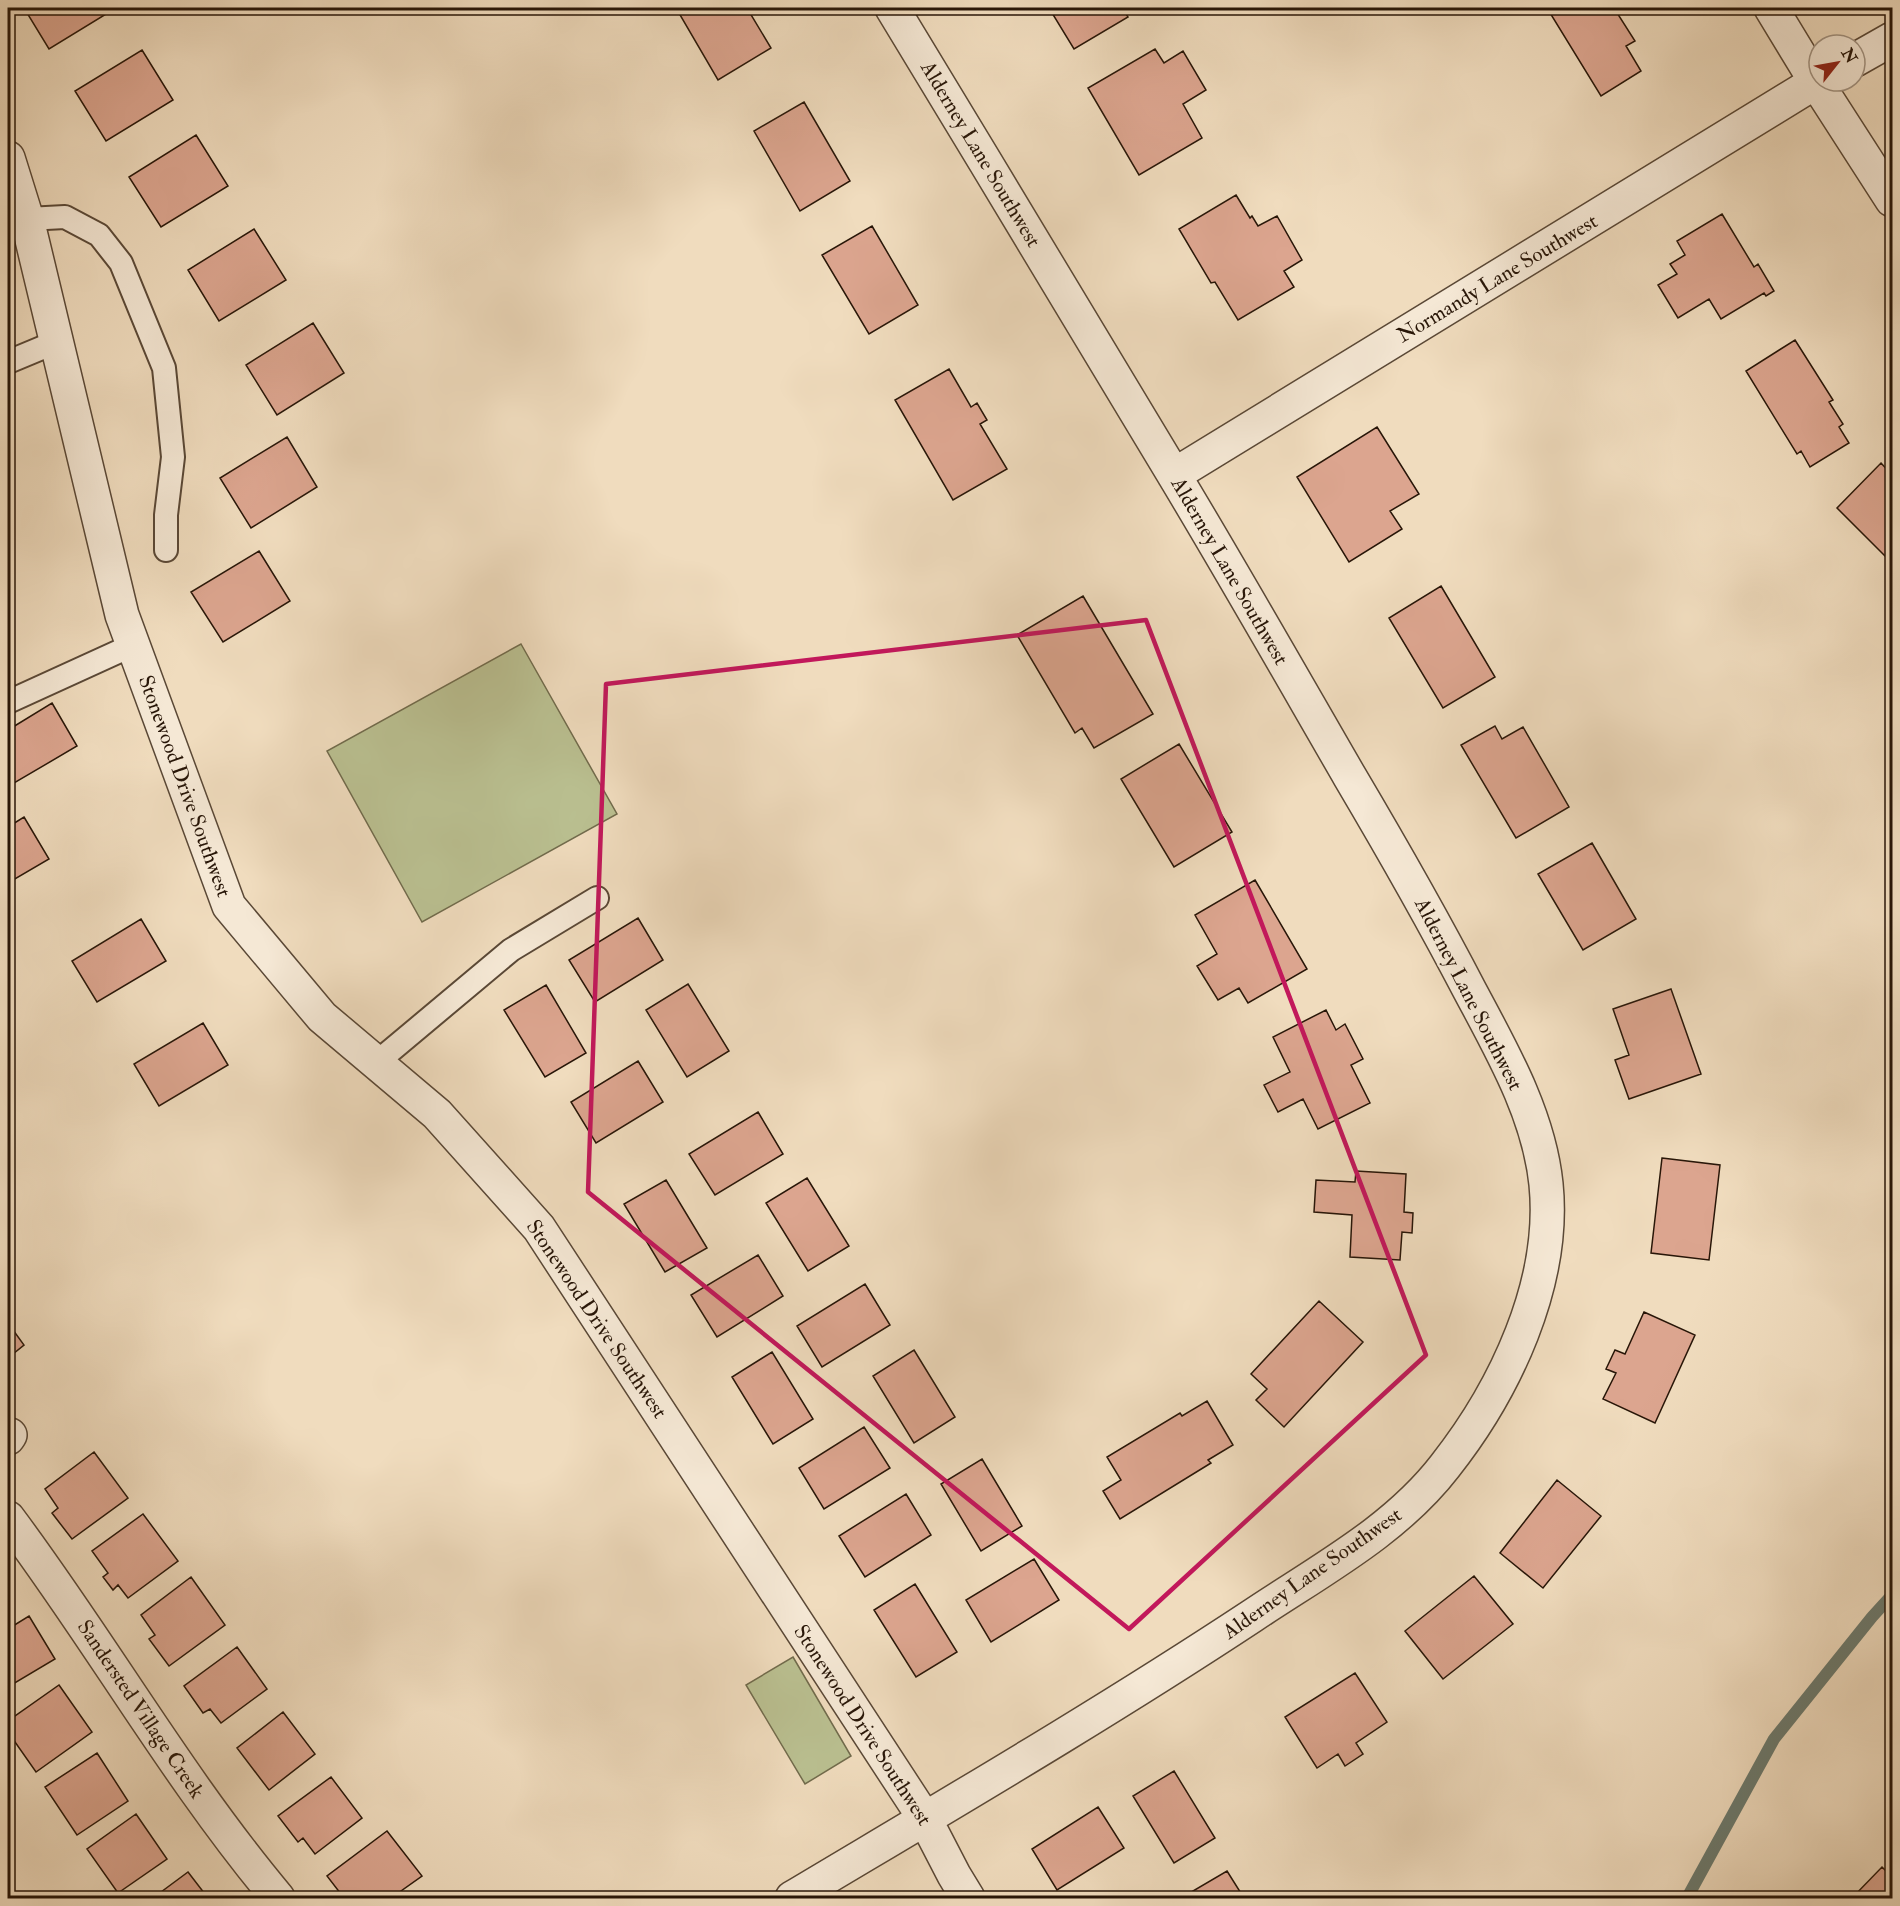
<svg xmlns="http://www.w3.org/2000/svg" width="1900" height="1906" font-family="'IM FELL Double Pica',serif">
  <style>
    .green { fill: #bac091; stroke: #716b4c; stroke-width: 1.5 }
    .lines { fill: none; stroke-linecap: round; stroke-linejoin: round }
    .stream { stroke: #6c7a6e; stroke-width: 12 }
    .building { fill: #dca58f; stroke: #281608; stroke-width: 1.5 }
    .service-casing { stroke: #5a4836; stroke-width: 26 }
    .minor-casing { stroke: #5a4836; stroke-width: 36 }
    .service { stroke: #f5e8d5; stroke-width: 22 }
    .minor { stroke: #f5e8d5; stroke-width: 33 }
    .marked { fill: none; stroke: #c2185b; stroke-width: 4.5; stroke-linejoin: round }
    .labels { text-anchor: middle; stroke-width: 4.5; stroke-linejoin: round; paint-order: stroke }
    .street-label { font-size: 21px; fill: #281608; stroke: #f5e8d5 }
  </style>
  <rect width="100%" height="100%" fill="#f0dcbe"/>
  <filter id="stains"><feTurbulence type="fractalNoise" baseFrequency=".00333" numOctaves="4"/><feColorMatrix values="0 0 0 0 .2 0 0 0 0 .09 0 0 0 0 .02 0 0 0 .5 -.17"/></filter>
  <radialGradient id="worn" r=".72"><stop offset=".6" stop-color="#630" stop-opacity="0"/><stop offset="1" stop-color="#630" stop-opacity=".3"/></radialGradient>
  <path class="green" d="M521,644l96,170 -195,108 -95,-171z
    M793,1657l58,99 -46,28 -59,-99z"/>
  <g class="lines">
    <path class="stream" d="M1687,1898l87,-159 98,-122 20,-22"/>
  </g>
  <path class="building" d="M24,8h92l-67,41z
    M676,8h71l24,40 -53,32z
    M1049,8h73l6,9 -54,32z
    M1547,8h67l21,33 -9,5 15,25 -40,25z
    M1155,49l9,14 19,-12 23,39 -23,14 19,34 -63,37 -51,-87z
    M142,50l31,50 -67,41 -31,-50z
    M804,102l46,79 -50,30 -46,-80z
    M196,135l32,51 -67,41 -32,-50z
    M1236,195l14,23 2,-2 6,10 19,-10 25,44 -18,11 10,16 -56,33 -23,-38 -4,1 -32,-54z
    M1722,214l32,53 4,-3 16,27 -8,5 -2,-3 -43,26 -12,-20 -31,19 -20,-33 19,-11 -7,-10 15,-9 -8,-14z
    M872,226l46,79 -49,29 -47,-79z
    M254,229l32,51 -67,41 -31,-51z
    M313,323l31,50 -67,42 -31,-50z
    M1795,340l38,60 -4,2 14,22 -4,3 10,16 -39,24 -9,-16 -4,3 -51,-83z
    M949,369l22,38 6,-4 10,17 -7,4 27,45 -54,31 -58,-100z
    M1377,427l42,67 -29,17 12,18 -53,33 -52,-85z
    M287,437l30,50 -66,41 -31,-50z
    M1881,463l11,12v88l-55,-55z
    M259,551l31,50 -67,41 -32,-50z
    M1441,586l54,91 -52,31 -54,-90z
    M1083,596l70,118 -59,34 -12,-20 -7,5 -58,-98z
    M52,703l25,43 -68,40 -1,-3v-53z
    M1495,726l7,13 21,-12 46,80 -53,31 -55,-93z
    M1179,744l53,88 -58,35 -53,-88z
    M24,817l25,42 -41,24v-56z
    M1592,843l44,76 -53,31 -45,-76z
    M1255,880l52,89 -59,34 -9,-15 -21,12 -21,-34 20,-12 -22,-39z
    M638,918l25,42 -68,42 -26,-42z
    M141,919l25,42 -69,41 -25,-41z
    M688,984l41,67 -42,26 -41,-67z
    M546,985l40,68 -41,24 -41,-67z
    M1671,989l30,85 -72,25 -14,-39 14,-5 -16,-46z
    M1326,1010l10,20 9,-6 18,35 -12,6 19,38 -52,26 -15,-30 -25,13 -14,-27 26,-13 -17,-35z
    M203,1023l25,42 -69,41 -25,-42z
    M638,1061l25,41 -67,41 -25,-41z
    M758,1112l25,42 -68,41 -26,-41z
    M1662,1158l58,7 -11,95 -58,-7z
    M1356,1171l50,3 -2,38 9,1 -1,20 -10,-1 -2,28 -50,-3 2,-42 -38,-3 2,-32 39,2z
    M807,1178l42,68 -41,25 -42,-68z
    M666,1180l41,68 -42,24 -41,-68z
    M758,1255l25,41 -66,41 -26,-42z
    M865,1284l25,41 -68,42 -25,-41z
    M1319,1301l44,41 -79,85 -28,-27 11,-11 -16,-15z
    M1644,1312l51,23 -40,88 -52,-24 13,-26 -10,-4 9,-19 10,4z
    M8,1323l16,22 -16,13z
    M914,1350l41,67 -41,26 -41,-67z
    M772,1352l41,67 -40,25 -41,-67z
    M1207,1401l26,44 -25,15 3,3 -91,56 -17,-28 18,-11 -14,-23 73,-44 2,3z
    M864,1427l26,41 -66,41 -25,-41z
    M94,1452l34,46 -56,41 -20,-26 6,-5 -13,-19z
    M982,1459l40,67 -41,25 -40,-67z
    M1557,1480l44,36 -58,72 -43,-35z
    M906,1494l25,41 -66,42 -26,-41z
    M143,1514l35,47 -50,37 -10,-13 -5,5 -10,-13 5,-4 -16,-22z
    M1034,1559l25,41 -68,42 -25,-42z
    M1474,1576l39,48 -70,55 -38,-48z
    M191,1577l34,48 -56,41 -20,-27 6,-4 -14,-20z
    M915,1584l42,68 -41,25 -42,-67z
    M29,1616l26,43 -47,28v-58z
    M237,1647l30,42 -46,34 -11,-14 -7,4 -19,-27z
    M1355,1673l32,49 -31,21 7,11 -18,12 -7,-12 -21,14 -32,-51z
    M59,1685l33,47 -56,40 -28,-40v-11z
    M283,1712l32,42 -46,36 -32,-42z
    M97,1753l31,48 -51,34 -32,-48z
    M1174,1771l41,67 -41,25 -41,-67z
    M331,1777l31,41 -47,36 -12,-16 -5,4 -20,-26z
    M1098,1807l26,41 -67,42 -25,-41z
    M136,1814l31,45 -49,34 -31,-44z
    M387,1831l35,45 -31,22h-47l-17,-22z
    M1882,1867l10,10v21h-40z
    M1227,1871l17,27h-63z
    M188,1872l20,26h-55z"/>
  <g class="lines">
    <defs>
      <path id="service" d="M27,219l38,-2 34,18 22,28 43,105 9,89 -7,58v35
        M8,362l48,-20
        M8,702l125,-57
        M376,1063l135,-113 86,-52"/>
      <path id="minor" d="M1771,8l45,74 76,118
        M1855,60l37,-21
        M8,158l19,61 95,396 107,291 93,111 115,97 102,114 386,591 29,56 14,23
        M1174,475l645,-395
        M8,1438l2,-3
        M8,1518c93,124 170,261 270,380
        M792,1898c154,-92 310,-183 460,-282 67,-45 143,-85 193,-150 60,-76 111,-183 101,-282 -7,-69 -44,-133 -76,-193 -38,-73 -78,-143 -120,-214 -59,-102 -118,-206 -179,-307 -92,-155 -186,-308 -279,-462"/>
    </defs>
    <use href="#service" class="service-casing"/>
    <use href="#minor" class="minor-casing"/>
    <use href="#service" class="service"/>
    <use href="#minor" class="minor"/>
  </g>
  <path class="marked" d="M1146,620l280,735 -297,274 -541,-437 18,-508z"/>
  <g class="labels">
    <g class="street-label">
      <text transform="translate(981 154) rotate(59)" y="7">Alderney Lane Southwest</text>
      <text transform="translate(1497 278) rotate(-31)" y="7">Normandy Lane Southwest</text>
      <text transform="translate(1230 571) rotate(60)" y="7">Alderney Lane Southwest</text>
      <text transform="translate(185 786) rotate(70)" y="7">Stonewood Drive Southwest</text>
      <text transform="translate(1469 994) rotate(63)" y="7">Alderney Lane Southwest</text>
      <text transform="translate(597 1319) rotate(56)" y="7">Stonewood Drive Southwest</text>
      <text transform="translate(1312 1573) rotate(-35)" y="7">Alderney Lane Southwest</text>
      <text transform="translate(141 1709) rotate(56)" y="7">Sandersted Village Creek</text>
      <text transform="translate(863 1725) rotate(57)" y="7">Stonewood Drive Southwest</text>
    </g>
  </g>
  <rect width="1900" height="1906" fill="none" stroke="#f0dcbe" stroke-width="30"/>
  <rect x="9" y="9" width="1882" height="1888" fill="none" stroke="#281608" stroke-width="3"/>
  <rect x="15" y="15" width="1870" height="1876" fill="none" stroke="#281608" stroke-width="1.5"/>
  <g transform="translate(1837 63) rotate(59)"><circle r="28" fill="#f5e8d5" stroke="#a39483" stroke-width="1.5"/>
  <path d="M0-4.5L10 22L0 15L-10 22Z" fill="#8f2418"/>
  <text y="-9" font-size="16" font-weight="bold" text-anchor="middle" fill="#281608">N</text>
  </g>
  <rect width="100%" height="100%" filter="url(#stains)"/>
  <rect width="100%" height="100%" fill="url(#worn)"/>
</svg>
